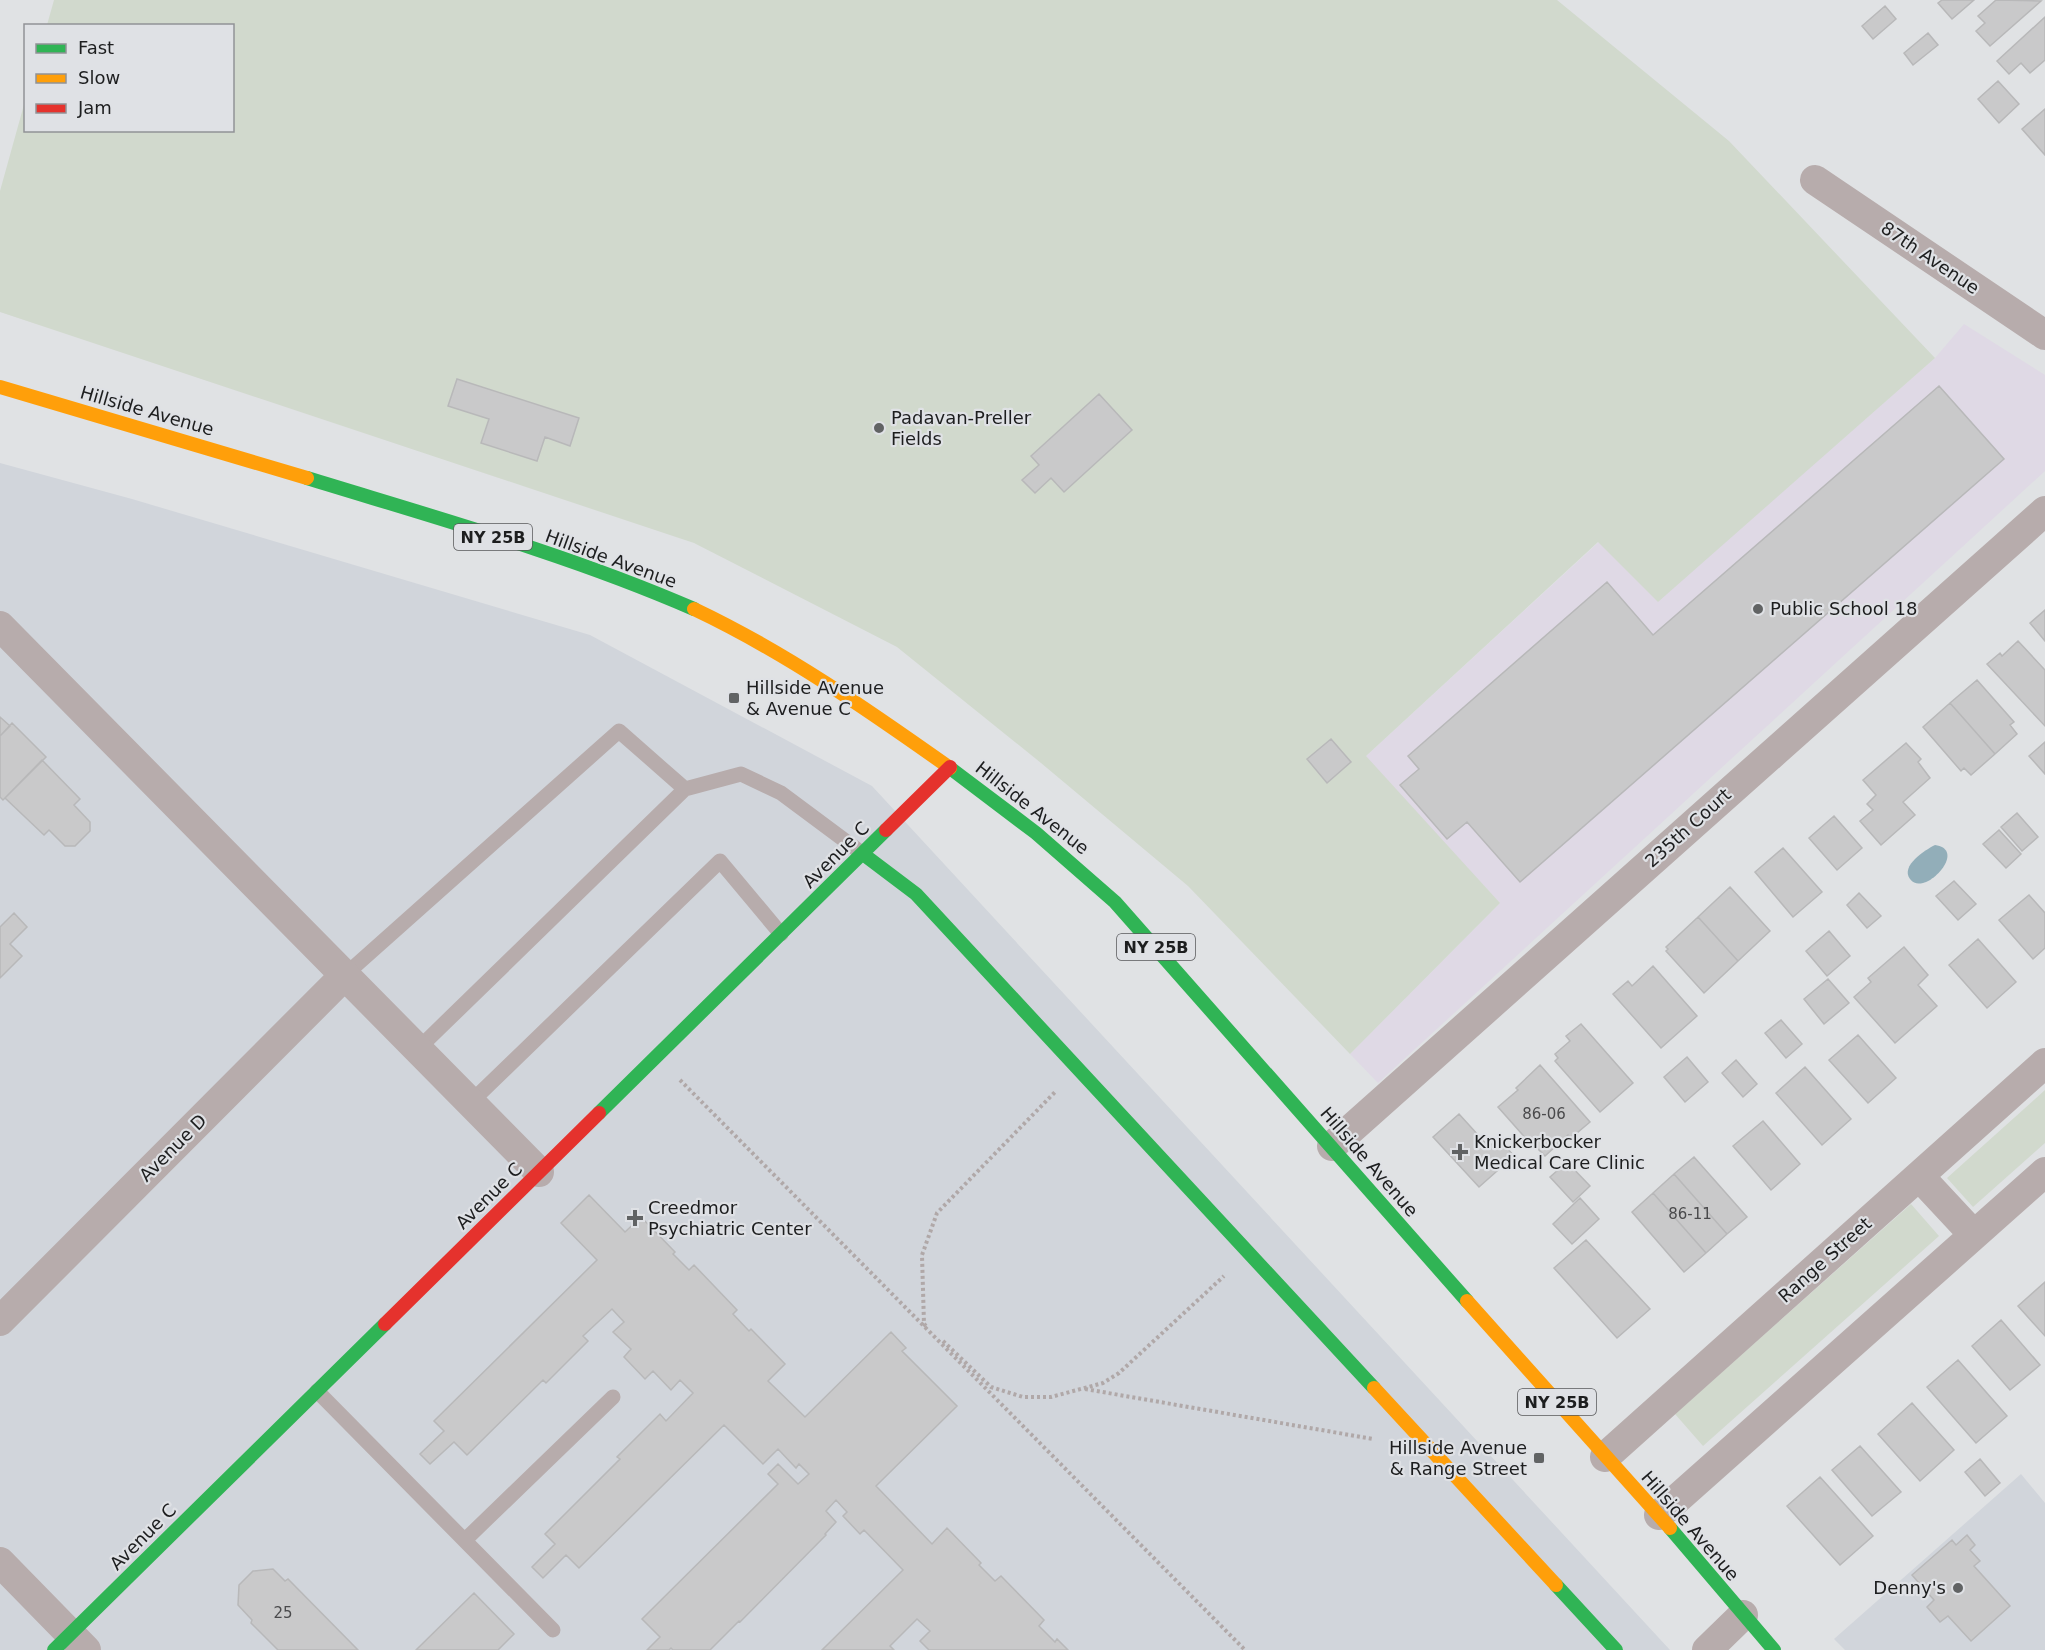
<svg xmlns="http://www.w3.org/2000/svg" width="2045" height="1650" font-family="'DejaVu Sans',sans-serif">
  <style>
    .built { fill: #d1d5db }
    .education { fill: #dfd9e5 }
    .green { fill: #d1d9cd }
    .water { fill: #92aeb9 }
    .building { fill: #c9c9ca; stroke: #b8b8b9; stroke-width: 1.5 }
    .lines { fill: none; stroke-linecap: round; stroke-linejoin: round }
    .path { stroke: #b0a8a8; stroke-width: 4; stroke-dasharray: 3 3; stroke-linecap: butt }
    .lane { stroke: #b7acac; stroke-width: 15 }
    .street { stroke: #b7acac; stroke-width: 30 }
    .fast { stroke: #30b455; stroke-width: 14 }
    .slow { stroke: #ff9f0a; stroke-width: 14 }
    .jam { stroke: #e5322d; stroke-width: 14 }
    .poi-dot { fill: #616364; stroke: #dfe1e5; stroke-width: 2 }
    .labels { text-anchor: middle; stroke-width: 4.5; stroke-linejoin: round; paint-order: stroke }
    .number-label { font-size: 15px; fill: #4a4a4c }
    .shield { fill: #dfe1e5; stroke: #57585a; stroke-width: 1.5 }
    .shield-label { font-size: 16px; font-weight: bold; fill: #1d1e1f }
    .street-label { font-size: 18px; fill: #1d1e1f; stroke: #dfe1e5 }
    .poi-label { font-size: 18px; fill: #1d1e1f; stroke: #dfe1e5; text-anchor: start }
  </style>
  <rect width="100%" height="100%" fill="#e0e2e4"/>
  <path class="built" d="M0,463l132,36 458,136 282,151 798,864h-1670z
    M2021,1474l24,29v147h-200l-11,-11z"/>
  <path class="education" d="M1964,324l81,51v96l-667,612 -28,-29 150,-151 -135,-146 234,-215 59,59 277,-243z"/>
  <path class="green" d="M54,0h1503l172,141 206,217 -277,244 -60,-60 -232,214 134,147 -150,151 -162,-168 -147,-123 -144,-116 -203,-104 -694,-231v-121l25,-90 1,29h206v-104l-185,-1z
    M2045,1090v53l-72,64 -26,-29z
    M1911,1204l28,32 -236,210 -28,-32z"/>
  <path class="water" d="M1935,845c27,4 4,34 -12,38 -5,1 -9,1 -13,-4 -10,-13 15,-29 25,-34z"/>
  <path class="building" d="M1942,0h32l-22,19 -14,-16z
    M1996,0l45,1 -51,45 -14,-15 9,-8 -7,-7z
    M1885,6l11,13 -23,20 -11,-13z
    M2045,17v43l-15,13 -9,-10 -12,11 -12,-13z
    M1928,33l10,12 -25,20 -9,-12z
    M1998,81l21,23 -20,19 -21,-24z
    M2045,109v46l-23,-26z
    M457,379l122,39 -9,28 -25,-9 -8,24 -56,-18 8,-24 -41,-13z
    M1939,386l65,73 -484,423 -53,-60 -20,17 -47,-54 19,-16 -11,-13 199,-174 46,53z
    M1099,394l33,36 -68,62 -13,-14 -16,15 -13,-13 17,-15 -8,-9z
    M2045,610v31l-15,-18z
    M2018,641l27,29v56l-58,-62 13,-11 2,3z
    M1977,680l37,42 -4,3 7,9 -22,20 -45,-51z
    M1950,703l45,51 -24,21 -7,-7 -3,3 -38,-44z
    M0,717l10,9 -10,10z
    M12,723l34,34 -43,43 -3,-3v-61z
    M1331,739l20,23 -24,21 -20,-24z
    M2045,742v32l-16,-18z
    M1906,743l15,16 -3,3 12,16 -27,24 12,13 -34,30 -21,-24 13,-11 -6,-6 9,-9 -13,-15z
    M42,760l38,39 -6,6 16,17v9l-15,15h-10l-16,-16 -5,5 -39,-37z
    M2017,813l21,24 -16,14 -21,-24z
    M1834,816l28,32 -25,22 -28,-32z
    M1999,830l22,24 -15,14 -23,-24z
    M1783,848l39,44 -29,25 -38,-45z
    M1954,881l22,23 -18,16 -22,-24z
    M1730,887l40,44 -32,30 -40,-44z
    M1859,893l22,23 -14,12 -20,-23z
    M2029,895l16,18v35l-12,11 -34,-39z
    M14,913l13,14 -17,17 12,12 -22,22v-51z
    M1698,917l40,44 -34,32 -38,-42 2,-2 -2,-2z
    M1829,931l21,25 -23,20 -21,-25z
    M1978,939l38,43 -29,26 -38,-43z
    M1904,947l24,28 -10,10 19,21 -42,37 -41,-46 17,-15 -3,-4z
    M1653,966l44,50 -36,32 -48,-54 15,-13 4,5z
    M1828,979l21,24 -25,21 -20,-25z
    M1781,1020l21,24 -16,14 -21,-25z
    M1581,1024l52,59 -33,29 -45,-51 3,-3 -3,-4 15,-13 -4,-5z
    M1858,1035l38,43 -28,25 -39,-43z
    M1687,1057l21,25 -23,20 -21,-25z
    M1736,1060l21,24 -14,13 -21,-24z
    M1540,1065l50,57 -19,16 -3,-3 -23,21 -15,-15 -1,1 -31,-35 20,-17 -2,-2z
    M1805,1067l46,52 -29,26 -46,-52z
    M1459,1114l30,33 9,-9 16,18 -35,31 -46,-50z
    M1763,1121l37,43 -29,26 -38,-44z
    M1694,1157l53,60 -20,17 -53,-60z
    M1567,1162l23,24 -17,16 -23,-25z
    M1674,1174l53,60 -21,19 -53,-60z
    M1653,1193l53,60 -22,19 -52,-60z
    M589,1195l36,37 16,-15 34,35 -2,2 16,16 5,-5 43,45 -4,4 16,17 2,-2 34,35 -17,17 37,36 86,-85 15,16 -4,3 55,55 -81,80 56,58 15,-16 34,35 -2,2 16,16 6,-5 43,44 -5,6 16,16 2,-3 11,11h-139l-9,-9 10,-10 -13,-12 -27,27 4,4h-72l81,-80 -39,-40 -4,4 -17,-18 4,-4 -11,-12 -10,11 10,11 -11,12 1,1 -86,87 -1,-1 -29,29h-37l-2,-2 -2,2h-22l13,-13 -18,-18 136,-135 -10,-10 10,-10 20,20 11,-10 -10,-10 -3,4 -18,-19 -15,15 -39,-39 -145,143 -13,-13 -23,23 -11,-11 23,-23 -10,-10 75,-75 -3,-2 43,-43 6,7 27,-28 -13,-13 -9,10 -18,-19 -8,8 -21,-22 7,-8 -18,-17 11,-10 -12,-13 -29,27 5,5 -42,42 -3,-3 -76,75 -13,-13 -24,22 -10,-10 24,-23 -10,-10 163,-161 -36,-37z
    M1580,1198l19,21 -27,25 -19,-20z
    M1586,1240l64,69 -33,29 -63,-70z
    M2045,1282v54l-27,-30z
    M2001,1320l39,45 -30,25 -38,-44z
    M1958,1360l49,56 -31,27 -49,-56z
    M1912,1403l42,47 -34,31 -42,-47z
    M1860,1446l41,46 -29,24 -40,-46z
    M1980,1459l20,24 -15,13 -20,-24z
    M1820,1477l53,59 -33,29 -53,-59z
    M1967,1535l8,10 -5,5 10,11 -6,5 36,40 -39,35 -23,-25 -8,6 -13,-15 7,-7 -22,-25 40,-35 4,5z
    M273,1569l12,12 3,-2 70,71h-80l-27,-27 1,-3 -14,-15 1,-20 14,-14z
    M474,1593l40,41 -16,16h-82z"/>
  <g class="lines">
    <path class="path" d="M680,1080l565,570
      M926,1326l-2,-2 -2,-69 15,-42 119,-122
      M943,1341l48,46 32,10h28l52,-14 16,-10 105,-97
      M1085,1389l288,50"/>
    <path class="lane" d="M345,975l274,-244 66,58
      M418,1049l267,-260 56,-15 40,19 82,61
      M471,1102l249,-241 61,73
      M317,1391l236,239
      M465,1540l148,-143"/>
    <path class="street" d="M1815,180l230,155
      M0,626l539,546
      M1332,1146l713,-635
      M1919,1176l55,59
      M0,1321l345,-346
      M1605,1457l440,-394
      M1659,1515l386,-343
      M0,1562l86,88
      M1707,1650l36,-35"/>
    <path class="fast" d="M307,478c130,40 263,77 387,131
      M950,768l86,65 79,69 352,399
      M863,854l53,40 458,494
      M599,1113l287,-283
      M1670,1528l104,122
      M1556,1585l60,65
      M54,1650l331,-326"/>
    <path class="slow" d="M0,387l307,91
      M694,609c91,43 174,101 256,159
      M1467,1301l203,227
      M1374,1388l182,197"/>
    <path class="jam" d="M886,830l64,-63
      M385,1324l214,-211"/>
  </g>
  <g class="poi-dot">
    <circle cx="879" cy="428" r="6"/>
    <circle cx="1758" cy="609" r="6"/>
    <rect x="728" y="692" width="12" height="12" rx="3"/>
    <path d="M1457 1143h6v6h6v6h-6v6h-6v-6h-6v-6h6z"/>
    <path d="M632 1209h6v6h6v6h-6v6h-6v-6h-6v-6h6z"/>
    <rect x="1533" y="1452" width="12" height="12" rx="3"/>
    <circle cx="1958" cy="1588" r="6"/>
  </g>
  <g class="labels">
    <g class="number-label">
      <text x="1544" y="1119">86-06</text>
      <text x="1690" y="1219">86-11</text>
      <text x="283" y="1618">25</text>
    </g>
    <g class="shield">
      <rect x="454" y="524" width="78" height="26" rx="4.5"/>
      <rect x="1117" y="934" width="78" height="26" rx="4.5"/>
      <rect x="1518" y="1389" width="78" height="26" rx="4.5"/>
    </g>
    <g class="shield-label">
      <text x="493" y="543">NY 25B</text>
      <text x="1156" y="953">NY 25B</text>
      <text x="1557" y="1408">NY 25B</text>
    </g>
    <g class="street-label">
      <text transform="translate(1930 258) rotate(34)" y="6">87th Avenue</text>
      <text transform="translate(147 411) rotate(16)" y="6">Hillside Avenue</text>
      <text transform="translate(611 559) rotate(20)" y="6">Hillside Avenue</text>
      <text transform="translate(1032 808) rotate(38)" y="6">Hillside Avenue</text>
      <text transform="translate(1688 828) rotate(-42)" y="6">235th Court</text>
      <text transform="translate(836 855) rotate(-45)" y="6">Avenue C</text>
      <text transform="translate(173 1148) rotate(-45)" y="6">Avenue D</text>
      <text transform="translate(1369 1162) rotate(49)" y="6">Hillside Avenue</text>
      <text transform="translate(489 1196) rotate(-45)" y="6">Avenue C</text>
      <text transform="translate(1825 1260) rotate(-42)" y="6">Range Street</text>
      <text transform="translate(1690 1526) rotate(49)" y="6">Hillside Avenue</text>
      <text transform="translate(143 1537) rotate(-45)" y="6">Avenue C</text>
    </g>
    <g class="poi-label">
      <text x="891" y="424">Padavan-Preller<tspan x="891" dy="21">Fields</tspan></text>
      <text x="1770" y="615">Public School 18</text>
      <text x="746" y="694">Hillside Avenue<tspan x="746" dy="21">&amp; Avenue C</tspan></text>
      <text x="1474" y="1148">Knickerbocker<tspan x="1474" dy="21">Medical Care Clinic</tspan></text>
      <text x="648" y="1214">Creedmor<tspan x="648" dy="21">Psychiatric Center</tspan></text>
      <text x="1527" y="1454" text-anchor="end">Hillside Avenue<tspan x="1527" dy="21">&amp; Range Street</tspan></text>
      <text x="1946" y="1594" text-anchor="end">Denny's</text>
    </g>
  </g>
  <rect x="24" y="24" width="210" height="108" fill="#dfe1e5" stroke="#919396" stroke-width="1.5"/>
  <rect x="36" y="44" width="30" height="9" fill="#30b455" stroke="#919396" stroke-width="1.5"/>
  <text x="78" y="54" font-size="18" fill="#1d1e1f">Fast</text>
  <rect x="36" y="74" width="30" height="9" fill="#ff9f0a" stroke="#919396" stroke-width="1.5"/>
  <text x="78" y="84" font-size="18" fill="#1d1e1f">Slow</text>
  <rect x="36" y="104" width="30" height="9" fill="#e5322d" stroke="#919396" stroke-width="1.5"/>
  <text x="78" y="114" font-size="18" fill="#1d1e1f">Jam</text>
</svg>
